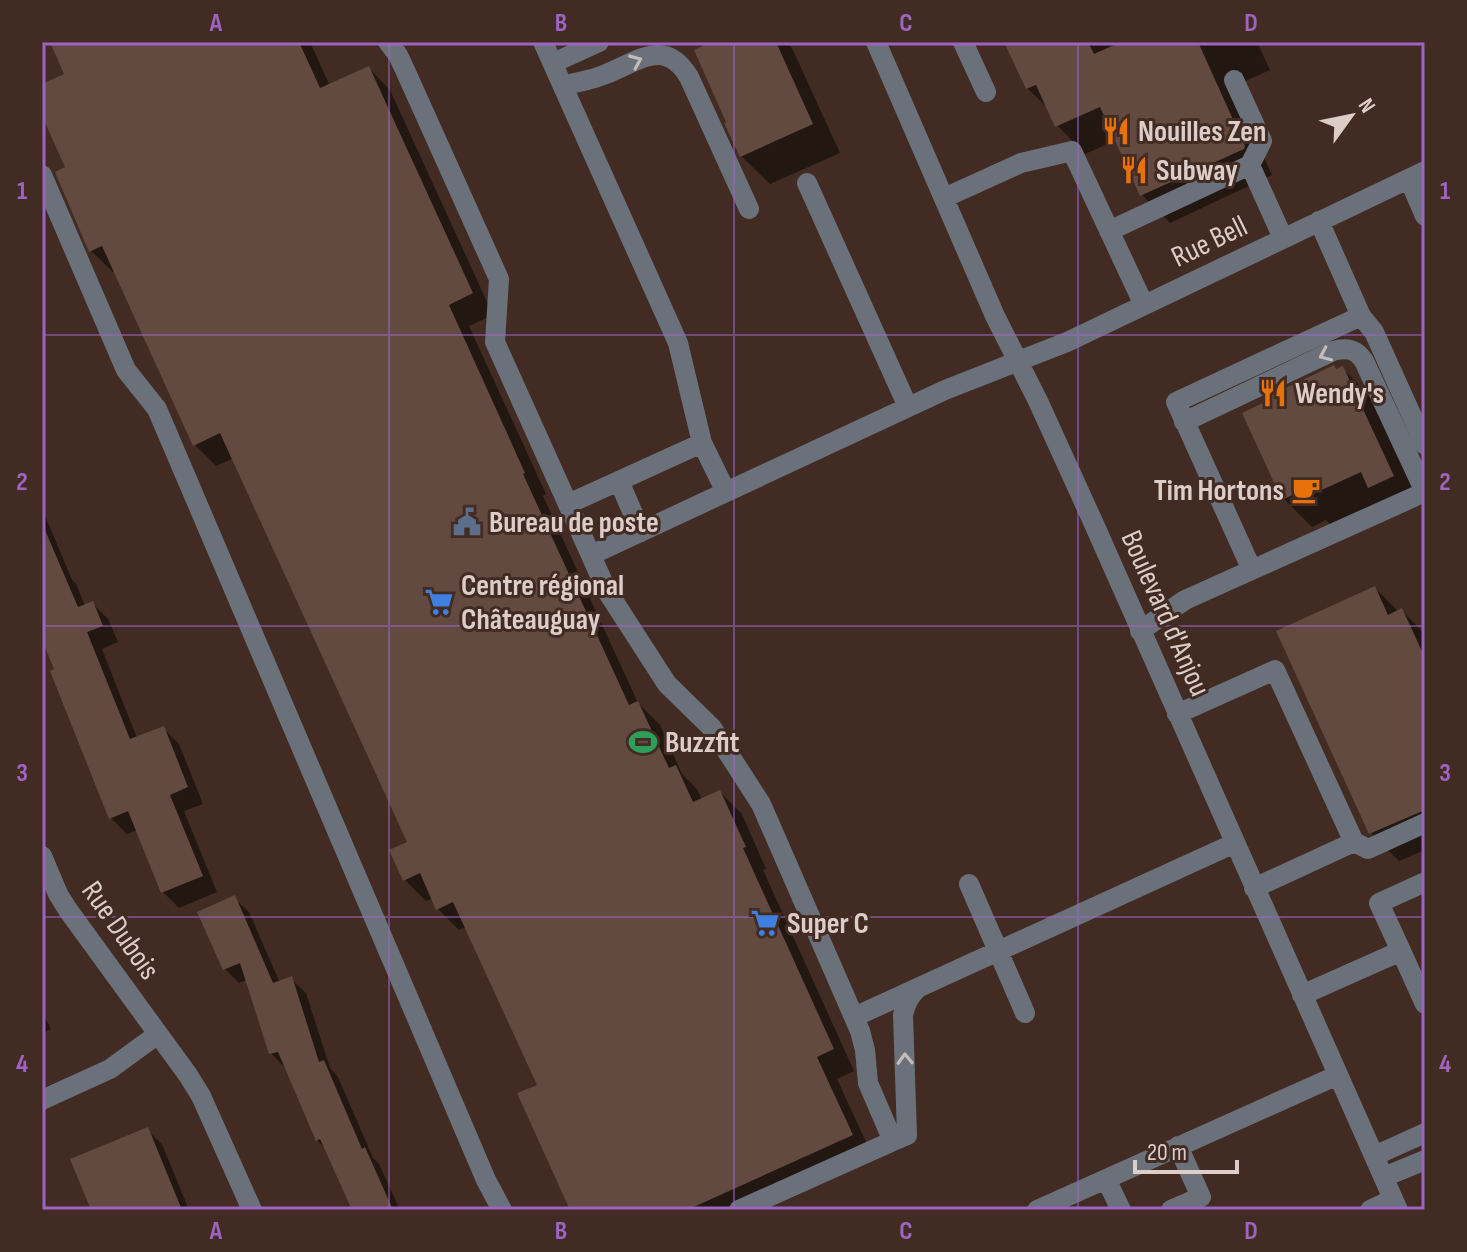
<svg xmlns="http://www.w3.org/2000/svg" width="1467" height="1252" font-family="'Sofia Sans Condensed',sans-serif">
  <style>
    .shadow { fill: #0007 }
    .building { fill: #634a41 }
    .lines { fill: none; stroke-linecap: round; stroke-linejoin: round }
    .minor { stroke: #6a717a; stroke-width: 20 }
    .oneway { stroke: #c5bbb8 }
    .grid { fill: none; stroke: #9d64c2; stroke-width: 2; stroke-opacity: 0.55 }
    .labels { text-anchor: middle; stroke-width: 6; stroke-linejoin: round; paint-order: stroke }
    .poi-label { font-size: 30px; font-weight: bold; fill: #dccdc8; stroke: #422b22; text-anchor: start }
    .street-label { font-size: 30px; fill: #dccdc8; stroke: #422b22 }
    .neatline { fill: none; stroke: #9d64c2; stroke-width: 3 }
    .grid-label { font-size: 26px; text-anchor: middle; font-weight: bold; fill: #9d64c2 }
  </style>
  <rect width="100%" height="100%" fill="#422b22"/>
  <path class="shadow" d="M52,42h258l20,44 39,-18 21,22 103,225 -24,11 77,168 -3,2 95,207 22,22 22,49 15,15 5,11 18,-8 22,22 24,55 -3,1 91,201 -17,8 36,78 -118,53h-183l-33,-124 -72,-159 -8,3 -21,-21 -5,-11 -7,3 -21,-21 4,-38 -175,-384 -18,8 -22,-22 -79,-173 -2,1 -22,-21 -23,-83 -26,-57v-25l25,-11z
    M716,42h70l6,6 48,105 -70,31 -29,-28z
    M1006,42h108l2,4 10,-4h131l13,28 -38,17 40,88 -102,48 -28,-28 -25,-55 -32,14 -28,-29 -6,-14 -24,-23z
    M1343,369l28,28 50,108 -23,10 -14,-13 -52,24 -6,-6 -14,7 -28,-28z
    M42,508l30,72 4,4 9,22 7,-3 16,16 10,23 -16,7 35,89 26,-10 16,16 24,60 -19,7 33,81 -38,16 -16,-16 -25,-62 -11,4 -16,-16 -54,-148 -15,-35z
    M1375,588l24,24 3,-1 23,23v216l-26,11 -28,-28z
    M234,898l15,14 31,71 11,-4 15,14 24,75 8,9 35,81 6,6 21,46h-46l-28,-61 -9,-9 -32,-72 -14,-15 -24,-73 -8,3 -14,-14z
    M42,1012l9,17 -9,5z
    M147,1130l15,14 27,66h-96z"/>
  <path class="building" d="M50,42h249l21,46 49,-22 104,227 -24,12 76,168 -2,1 106,231 9,-4 31,67 7,-3 17,37 27,-12 26,57 -3,1 91,201 -17,8 36,78 -166,75h-117l-53,-117 20,-8 -84,-183 -17,8 -16,-37 -17,8 -14,-31 18,-8 -187,-409 -27,13 -91,-200 -13,6 -34,-80 10,-5 -23,-51v-32l22,-10z
    M711,42h65l37,82 -73,33 -16,-34 2,-1 -32,-72z
    M1004,42h84l6,12 27,-12h77l47,104 -1,3 -104,47 -40,-89 -45,20 -19,-42 -10,4z
    M1334,365l2,4 7,-3 51,110 -26,12 -7,-16 -59,27 -3,-7 -17,8 -40,-87 27,-13 -2,-3z
    M42,523l36,84 15,-6 10,25 -16,6 43,107 34,-13 24,61 -18,8 33,81 -42,17 -33,-82 -19,8 -59,-148 4,-2 -12,-29z
    M1375,586l13,29 14,-7 23,50v152l-56,24 -93,-203z
    M235,895l38,88 19,-7 27,86 5,-2 38,89 3,-2 28,63h-41l-32,-71 -4,2 -38,-89 -9,2 -29,-91 -17,7 -26,-58z
    M148,1127l34,83h-91l-21,-51z"/>
  <g class="lines">
    <path class="minor" d="M388,42l10,13 7,15 94,209 -4,63 112,249 60,93 45,44 49,76 99,227 5,19 3,33 25,58 14,-6 -4,-120c3,-12 6,-19 15,-27
      M543,42l135,301 24,100 -134,61
      M876,42l119,274 43,85 56,123 304,686
      M963,42l23,50
      M553,63l46,-21
      M1234,80l28,61 -12,24
      M563,86c14,-4 30,-6 43,-12 33,-13 59,-37 83,3l60,132
      M42,175l84,195 31,39 329,771 16,30
      M1409,179l16,37
      M807,183l101,224
      M944,198l77,-35 51,-12 72,154
      M1319,221l42,95 13,16 51,113
      M1109,231l141,-66 33,73
      M1184,422l149,-71c14,-4 23,-2 31,10l61,131
      M702,443l24,49
      M619,481l22,51
      M591,555l354,-165 122,-48 358,-171
      M1252,570l-76,-168 185,-86
      M1140,631l45,-31 240,-108
      M1177,714l98,-44 73,159 6,13 -100,46
      M1354,842l14,7 57,-26
      M42,856l16,38 10,16 120,165 13,21 51,114
      M969,884l56,129
      M1401,951l-22,-48 46,-21
      M1302,995l99,-44 24,53
      M854,1017l381,-174
      M42,1100l68,-31 48,-35
      M1374,1156l51,-23
      M1384,1177l41,-17
      M1106,1179l15,31
      M739,1210l154,-69
      M1037,1210l301,-135
      M1171,1210l30,-13 -23,-51
      M1370,1210l23,-11"/>
  </g>
  <defs><path id="oneway-chevron" d="M-2-3.5L2.5 0L-2 3.5" fill="none" stroke-width="1.6" stroke-linecap="round" stroke-linejoin="round" transform="scale(2)"/></defs>
  <g class="oneway">
    <use href="#oneway-chevron" transform="translate(636 61) rotate(-23)"/>
    <use href="#oneway-chevron" transform="translate(1325 355) rotate(156)"/>
    <use href="#oneway-chevron" transform="translate(905 1059) rotate(-92)"/>
  </g>
  <path class="grid" d="M389,42v1168M734,42v1168M1078,42v1168M42,335h1383M42,626h1383M42,917h1383"/>
  <defs>
    <symbol id="restaurant-bare" viewBox="-9 -9 18 18"><path d="M-5-6h1v4h1v-4h1v4h1v-4h1v5L-1.5 .5V6h-2V.5L-5-1ZM5-6V6H3V1.5H1.5Q1.5-4 5-6Z" fill="#e8710a" stroke="#422b22" stroke-width="2.5" paint-order="stroke"/></symbol>
    <symbol id="cafe-bare" viewBox="-9 -9 18 18"><path d="M-5.5-4.5H6V0H3Q3 3.5 0 3.5H-2.5Q-5.5 3.5-5.5 0ZM3-3.2v2h1.7v-2ZM-6 4.5H4V6H-6Z" fill="#e8710a" stroke="#422b22" stroke-width="2.5" paint-order="stroke"/></symbol>
    <symbol id="civic-bare" viewBox="-9 -9 18 18"><path d="M-.6-6.5H3V-4.5H.6V-3L4-1V1h2V6H-6V1h2V-1L-.6-3ZM-1.2 2.5V6h2.4V2.5Z" fill="#5c6f8a" stroke="#422b22" stroke-width="2.5" paint-order="stroke"/></symbol>
    <symbol id="supermarket-bare" viewBox="-9 -9 18 18"><path d="M-6-5.5h2.5l.6 2H6L4.5 2H-2.5L-4.4-4H-6ZM-1.5 3.2a1.3 1.3 0 1 0 .1 0ZM3 3.2a1.3 1.3 0 1 0 .1 0Z" fill="#3f7fe0" stroke="#422b22" stroke-width="2.5" paint-order="stroke"/></symbol>
    <symbol id="stadium-bare" viewBox="-9 -9 18 18"><path d="M0-5a6.5 5 0 1 0 0 10a6.5 5 0 1 0 0-10ZM-3.5-1.8h7v3.6h-7Z" fill="#2e9e5b" stroke="#422b22" stroke-width="2.5" paint-order="stroke"/></symbol>
  </defs>
  <g fill-rule="evenodd">
    <use href="#restaurant-bare" x="1096" y="111" width="40" height="40"/>
    <use href="#restaurant-bare" x="1114" y="150" width="40" height="40"/>
    <use href="#restaurant-bare" x="1253" y="373" width="40" height="40"/>
    <use href="#cafe-bare" x="1286" y="470" width="40" height="40"/>
    <use href="#civic-bare" x="447" y="502" width="40" height="40"/>
    <use href="#supermarket-bare" x="419" y="582" width="40" height="40"/>
    <use href="#stadium-bare" x="623" y="722" width="40" height="40"/>
    <use href="#supermarket-bare" x="745" y="903" width="40" height="40"/>
  </g>
  <g class="labels">
    <g class="poi-label">
      <text x="1138" y="141">Nouilles Zen</text>
      <text x="1156" y="180">Subway</text>
      <text x="1295" y="403">Wendy's</text>
      <text x="1284" y="500" text-anchor="end">Tim Hortons</text>
      <text x="489" y="532">Bureau de poste</text>
      <text x="461" y="595">Centre régional<tspan x="461" dy="34">Châteauguay</tspan></text>
      <text x="665" y="752">Buzzfit</text>
      <text x="787" y="933">Super C</text>
    </g>
    <g class="street-label">
      <text transform="translate(1209 241) rotate(-26)" y="10">Rue Bell</text>
      <text transform="translate(1166 613) rotate(66)" y="10">Boulevard d'Anjou</text>
      <text transform="translate(121 930) rotate(55)" y="10">Rue Dubois</text>
    </g>
  </g>
  <rect width="1467" height="1252" fill="none" stroke="#422b22" stroke-width="88"/>
  <g transform="translate(1351 116) rotate(57)" stroke="#422b22" stroke-width="6" paint-order="stroke">
  <path d="M0-6L14 30L0 20L-14 30Z" fill="#dccdc8"/>
  <text y="-12" font-size="22" font-weight="bold" text-anchor="middle" fill="#dccdc8">N</text>
  </g>
  <path d="M1135 1160v12h102v-12" fill="none" stroke="#dccdc8" stroke-width="4"/>
  <text x="1147" y="1160" font-size="24" fill="#dccdc8" stroke="#422b22" stroke-width="6" paint-order="stroke">20 m</text>
  <rect x="44" y="44" width="1379" height="1164" class="neatline"/>
  <g class="grid-label">
    <text x="216" y="31">A</text>
    <text x="561" y="31">B</text>
    <text x="906" y="31">C</text>
    <text x="1251" y="31">D</text>
    <text x="22" y="199">1</text>
    <text x="1445" y="199">1</text>
    <text x="22" y="490">2</text>
    <text x="1445" y="490">2</text>
    <text x="22" y="781">3</text>
    <text x="1445" y="781">3</text>
    <text x="22" y="1072">4</text>
    <text x="1445" y="1072">4</text>
    <text x="216" y="1239">A</text>
    <text x="561" y="1239">B</text>
    <text x="906" y="1239">C</text>
    <text x="1251" y="1239">D</text>
  </g>
</svg>
